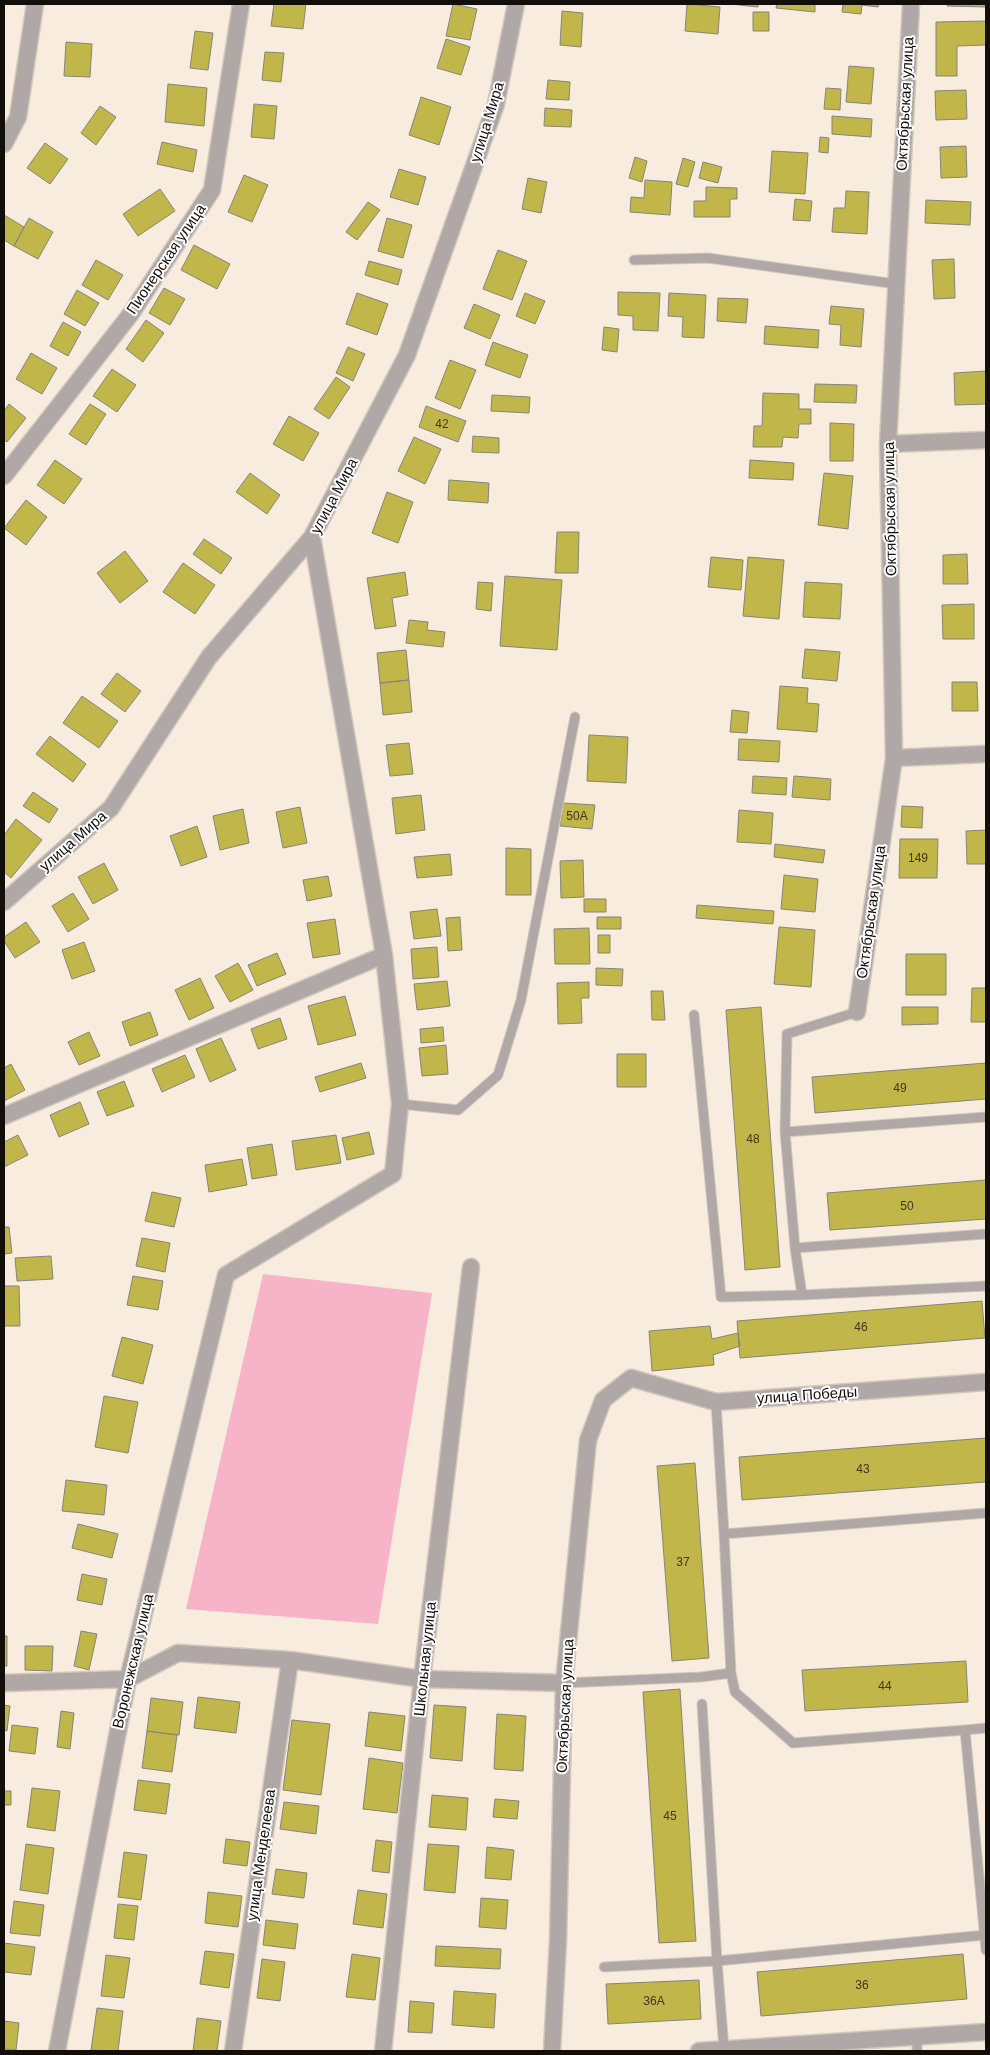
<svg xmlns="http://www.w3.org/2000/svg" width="990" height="2055" font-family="Arial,sans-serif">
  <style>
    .green { fill: #f7b4c8 }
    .building { fill: #c1b64a; stroke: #868577 }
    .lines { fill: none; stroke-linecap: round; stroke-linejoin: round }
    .service-casing { stroke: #d3c8bd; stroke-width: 11 }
    .minor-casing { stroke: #d3c8bd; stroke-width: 19 }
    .service { stroke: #b0a8a6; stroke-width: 9 }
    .minor { stroke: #b0a8a6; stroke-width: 16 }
    .labels { text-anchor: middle; stroke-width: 4; stroke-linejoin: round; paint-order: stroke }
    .number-label { font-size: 12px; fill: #3e381a }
    .street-label { font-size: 15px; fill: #120e0a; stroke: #fff }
  </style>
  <rect width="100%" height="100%" fill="#f8ecdf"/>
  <path class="green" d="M263,1274l169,19 -54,331 -192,-15z"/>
  <path class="building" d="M274,4h32l-3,25 -32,-3z
    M453,4l24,5 -7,31 -24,-4z
    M687,4l33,3 -2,27 -33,-3z
    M730,4h28v3z
    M777,4h38v8l-39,-4z
    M843,4h36l-1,3 -16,-2 -1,9 -19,-2z
    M948,4h38v3l-39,-1z
    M562,11l21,2 -2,34 -21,-2z
    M753,12h16v19h-16z
    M986,21v24l-29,1v30h-21v-54z
    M195,31l18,2 -5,37 -18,-2z
    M446,39l24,8 -9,28 -24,-7z
    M66,42l26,2 -2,33 -26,-1z
    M265,52l19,1 -3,29 -19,-2z
    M849,66l25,2 -3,36 -25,-2z
    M548,80l22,2 -1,18 -23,-1z
    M168,84l39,4 -3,38 -39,-4z
    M826,88l15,1 -1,21 -16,-1z
    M966,90l1,29 -31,1 -1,-29z
    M421,97l30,10 -12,38 -30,-10z
    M254,104l23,2 -3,33 -23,-2z
    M100,106l16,11 -20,28 -15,-12z
    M545,108l27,2 -1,17 -27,-1z
    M832,116l40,3 -1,18 -39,-3z
    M820,137l9,1 -1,15 -9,-1z
    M162,142l35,8 -4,22 -36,-8z
    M45,143l23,16 -18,25 -23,-16z
    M966,146l1,31 -26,1 -1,-31z
    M772,151l36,2 -3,41 -36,-2z
    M635,157l12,4 -5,21 -13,-4z
    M683,158l12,4 -7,25 -12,-3z
    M703,162l19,5 -4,16 -19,-5z
    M399,169l27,8 -8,28 -28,-8z
    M244,175l24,10 -16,37 -24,-10z
    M528,178l19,4 -6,31 -19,-4z
    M645,180l27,2 -2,33 -40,-3 1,-15 13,1z
    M706,187l31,1v11h-7v18h-36v-16h12z
    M160,189l15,22 -37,25 -15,-22z
    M846,191l23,1 -2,42 -35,-2 2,-24h11z
    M795,199l17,2 -2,20 -17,-1z
    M926,200l45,2 -1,23 -45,-2z
    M368,202l12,8 -23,30 -11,-8z
    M4,215l20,12 -10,19 -10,-6z
    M29,218l24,14 -15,27 -24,-13z
    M387,218l25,7 -9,33 -25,-7z
    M194,245l36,19 -13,25 -36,-19z
    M498,250l29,11 -15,39 -29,-11z
    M954,259l1,39 -21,1 -2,-39z
    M96,260l27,15 -15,25 -26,-15z
    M369,261l33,9 -4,15 -33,-10z
    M164,288l21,11 -15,26 -21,-12z
    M77,290l22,13 -14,23 -21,-12z
    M618,292l42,1 -2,38 -25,-1v-14l-15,-1z
    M357,293l31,11 -11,31 -31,-11z
    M525,293l20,8 -10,23 -19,-8z
    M669,293l37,2 -2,43 -22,-1 1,-20 -15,-1z
    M718,298l30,1 -2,24 -29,-2z
    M474,304l26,11 -10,24 -26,-11z
    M831,306l33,3 -3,38 -21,-2 1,-20 -12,-1z
    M146,320l18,13 -21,29 -17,-13z
    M63,322l18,10 -13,24 -18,-10z
    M765,326l54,4 -1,18 -54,-4z
    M604,327l15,2 -2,23 -15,-2z
    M493,342l35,13 -8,23 -35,-13z
    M348,347l17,7 -12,27 -17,-8z
    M31,353l26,15 -15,26 -26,-15z
    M450,360l26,10 -16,39 -25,-11z
    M112,369l24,16 -19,27 -24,-16z
    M986,371v33l-31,1 -1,-32z
    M336,377l14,10 -21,32 -15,-10z
    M815,384l42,1 -1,18 -42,-1z
    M763,393l36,1v15h12v15h-12l-1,14 -15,-1 -1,10h-29l1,-21h8z
    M492,395l38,2 -1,16 -38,-2z
    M9,404l17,14 -19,24 -3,-2v-29z
    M90,404l16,10 -20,31 -17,-11z
    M426,406l40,15 -8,21 -39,-15z
    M289,416l30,17 -16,28 -30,-17z
    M830,423l24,1 -1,37h-23z
    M473,436l26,2v15l-27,-1z
    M414,437l27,12 -16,35 -27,-13z
    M55,460l27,19 -18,25 -27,-19z
    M750,460l44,3 -1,17 -44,-2z
    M250,473l30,22 -13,19 -31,-22z
    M824,473l29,3 -5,53 -30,-4z
    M449,480l40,3 -1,20 -40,-3z
    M387,492l26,10 -15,41 -26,-10z
    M26,500l21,17 -21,28 -22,-17z
    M557,532h22l-1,41h-23z
    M204,539l28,19 -11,16 -28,-20z
    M125,551l23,30 -28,22 -23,-30z
    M967,554l1,30h-25v-29z
    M711,557l32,3 -2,30 -33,-3z
    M748,557l36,3 -5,59 -36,-3z
    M183,563l32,22 -20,29 -32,-22z
    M405,572l3,23 -16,3 4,28 -21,3 -8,-51z
    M505,576l57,4 -5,70 -57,-4z
    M478,582l15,1 -2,28 -15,-2z
    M805,582l37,2 -2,35 -37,-2z
    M974,604v35h-31l-1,-34z
    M409,620l19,2 -1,8 18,2 -2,15 -37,-4z
    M805,649l35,3 -3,29 -35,-3z
    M406,650l3,30 -29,3 -3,-30z
    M117,673l24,18 -16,21 -24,-18z
    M409,680l3,32 -29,3 -3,-32z
    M952,682h25l1,29h-26z
    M780,686l28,2 -1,15 12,1 -2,28 -40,-3z
    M82,696l36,25 -19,27 -36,-25z
    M732,710l17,2 -2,21 -17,-1z
    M589,735l39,2 -2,46 -39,-2z
    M50,736l36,28 -13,18 -37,-28z
    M739,739l41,2 -1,21 -41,-2z
    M409,743l4,31 -23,2 -4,-31z
    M753,776l34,2 -1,17 -34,-2z
    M794,776l37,3 -1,21 -38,-3z
    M33,792l25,17 -9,14 -26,-17z
    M421,795l4,35 -29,4 -4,-36z
    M563,803l32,2 -3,24 -32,-3z
    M902,806l21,1 -1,21 -21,-1z
    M300,807l7,36 -24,5 -7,-36z
    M243,809l6,34 -29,7 -7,-34z
    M739,810l34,3 -2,31 -34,-2z
    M16,819l26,21 -31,38 -7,-6v-37z
    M197,826l10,31 -26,9 -11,-30z
    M986,830v34h-19l-1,-33z
    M900,839h38l-1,39h-38z
    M775,844l50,6 -2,13 -49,-6z
    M506,848l25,1v46h-25z
    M450,854l2,21 -35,3 -3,-21z
    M583,860l1,37 -23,1 -1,-37z
    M104,863l14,27 -25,14 -15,-27z
    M784,875l34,4 -3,33 -34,-3z
    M328,876l4,20 -25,5 -4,-21z
    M73,893l16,26 -21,13 -16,-26z
    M584,899h22v13h-22z
    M697,905l77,6 -1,13 -77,-6z
    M437,909l4,27 -27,3 -4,-27z
    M460,917l2,33 -14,1 -2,-33z
    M597,917h24v12h-24z
    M335,919l5,35 -27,4 -6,-35z
    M26,922l14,20 -25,16 -11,-17v-4z
    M779,927l36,3 -4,57 -37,-3z
    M589,928l1,36h-35l-1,-35z
    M598,935h12v18h-12z
    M84,942l11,29 -23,8 -10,-29z
    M437,947l2,30 -26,2 -2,-30z
    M277,953l9,21 -29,12 -9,-21z
    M906,954h40v41h-40z
    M238,963l15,27 -23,12 -15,-26z
    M596,968l27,1 -1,17 -26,-1z
    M200,978l14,30 -25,12 -14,-30z
    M447,981l3,25 -33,4 -3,-26z
    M589,982v16h-8l1,25 -24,1 -1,-41z
    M972,988h14v34h-15z
    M651,991h12l2,29h-13z
    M345,996l11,39 -38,10 -10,-39z
    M761,1007l19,260 -35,3 -19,-260z
    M902,1007h36v17l-36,1z
    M150,1012l8,23 -28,11 -8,-24z
    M280,1018l7,21 -29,10 -7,-20z
    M443,1027l1,14 -23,2 -1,-14z
    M89,1032l11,24 -21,9 -11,-23z
    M221,1038l15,32 -26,12 -14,-33z
    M446,1045l2,29 -26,2 -3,-28z
    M617,1054h29v33h-29z
    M185,1055l10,22 -33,15 -10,-23z
    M361,1063l5,15 -46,14 -5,-15z
    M986,1063v36l-171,14 -3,-36z
    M11,1064l14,26 -21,11v-33z
    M124,1081l10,25 -27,10 -10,-24z
    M80,1102l9,22 -30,13 -9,-22z
    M369,1132l5,22 -27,6 -5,-22z
    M18,1135l10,20 -24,12v-25z
    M336,1135l5,28 -45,7 -4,-29z
    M272,1144l5,31 -25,4 -5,-31z
    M242,1159l5,26 -38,7 -4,-27z
    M986,1180v39l-156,11 -3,-37z
    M152,1192l29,6 -7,29 -29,-6z
    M4,1227h5l3,26 -8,1z
    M142,1238l28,5 -5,29 -29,-6z
    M51,1256l2,23 -36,2 -2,-23z
    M133,1276l30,5 -5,29 -31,-5z
    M4,1286h15l1,40h-16z
    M982,1301l3,37 -245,20 -3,-37z
    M710,1326l2,13 26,-6 2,13 -27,9 1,10 -62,6 -3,-40z
    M122,1337l31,8 -10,39 -31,-8z
    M104,1396l34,6 -10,51 -33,-6z
    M986,1438v44l-244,18 -3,-43z
    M695,1463l14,195 -37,3 -15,-195z
    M66,1480l41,5 -3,30 -42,-4z
    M78,1524l40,10 -6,24 -40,-10z
    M82,1574l25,5 -5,26 -25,-5z
    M81,1631l16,3 -8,36 -15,-4z
    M4,1636h3v30h-3z
    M25,1646h28l-1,25 -27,-1z
    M966,1661l2,41 -163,9 -3,-41z
    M680,1689l16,252 -37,2 -16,-251z
    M198,1697l42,5 -4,31 -42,-5z
    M151,1698l32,4 -4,33 -32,-4z
    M4,1705l6,1 -3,25 -3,-1z
    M434,1705l32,2 -4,54 -32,-3z
    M61,1711l13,2 -4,36 -13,-2z
    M369,1712l36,4 -4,35 -36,-5z
    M497,1714l29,2 -3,55 -29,-2z
    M292,1720l38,4 -9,71 -38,-5z
    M12,1725l26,3 -3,26 -26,-3z
    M147,1731l30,4 -5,37 -30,-4z
    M369,1758l34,5 -6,50 -34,-4z
    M138,1780l32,4 -4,30 -32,-4z
    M32,1788l28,3 -5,40 -28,-4z
    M4,1791h7v14h-7z
    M432,1795l36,3 -2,32 -37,-3z
    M495,1799l24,2 -2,18 -24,-2z
    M284,1802l35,4 -3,28 -36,-5z
    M226,1839l24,3 -3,24 -24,-3z
    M376,1840l16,2 -3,31 -17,-2z
    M26,1844l28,4 -6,46 -28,-4z
    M428,1844l31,2 -4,47 -31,-3z
    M487,1847l27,3 -3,30 -26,-2z
    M124,1852l23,3 -6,45 -23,-3z
    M276,1869l31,4 -3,25 -32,-4z
    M358,1890l29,4 -4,34 -30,-4z
    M208,1892l34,4 -4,31 -33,-4z
    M481,1898l27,2 -2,29 -27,-2z
    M14,1901l30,4 -4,31 -30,-3z
    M118,1904l20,2 -4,34 -20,-2z
    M266,1920l32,4 -3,25 -32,-4z
    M4,1943l31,4 -4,28 -27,-3z
    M436,1946l65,3 -1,20 -65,-3z
    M205,1951l29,3 -5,34 -29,-4z
    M352,1954l28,4 -5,42 -29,-3z
    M963,1954l4,45 -206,17 -4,-44z
    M106,1955l24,3 -6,40 -23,-2z
    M262,1959l23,3 -5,39 -23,-3z
    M699,1980l2,39 -93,5 -2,-40z
    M454,1991l42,3 -2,34 -42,-3z
    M410,2001l24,2 -2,30 -24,-1z
    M97,2008l26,3 -5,40 -27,-1z
    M197,2018l24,3 -4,30h-24z
    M4,2021l15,2 -3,27 -12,-1z"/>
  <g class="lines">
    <defs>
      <path id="service" d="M634,260l74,-2 188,26
        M857,1012l-70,22 -2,98 10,116 191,-14
        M694,1015l27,282 81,-2 184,-9
        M400,1104l58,6 40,-35 23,-75 54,-283
        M785,1132l201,-15
        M795,1248l7,47
        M716,1402l8,132
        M986,1513l-262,21 7,139 4,19 58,51 172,-13 21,220
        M564,1683l137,-6 30,-4
        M702,1704l15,257 268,-26
        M965,1730l21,-2
        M604,1967l113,-6 7,88
        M917,2038v13"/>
      <path id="minor" d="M4,144l14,-27 17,-113
        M888,444l98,-4
        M4,476l126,-161 82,-125 29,-186
        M894,758l92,-4
        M4,902l107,-94 98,-151 103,-120 95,-182 89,-251 20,-100
        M857,1012l37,-254 -6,-314 23,-440
        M4,1116l380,-161
        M4,1683l124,-4 50,-26 112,7 132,19 142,4
        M57,2051l71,-372 98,-404 167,-101 7,-70 -16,-149 -72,-418
        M233,2051l57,-391
        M383,2051l39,-372 49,-412
        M552,2051l6,-111 6,-257 24,-243 15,-40 28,-22 85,24 270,-20
        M699,2051l287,-19"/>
    </defs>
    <use href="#service" class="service-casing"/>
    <use href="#minor" class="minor-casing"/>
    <use href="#service" class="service"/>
    <use href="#minor" class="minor"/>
  </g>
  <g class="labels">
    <g class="number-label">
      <text x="442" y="428">42</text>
      <text x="577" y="820">50А</text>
      <text x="918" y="862">149</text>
      <text x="900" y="1092">49</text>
      <text x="753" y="1143">48</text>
      <text x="907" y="1210">50</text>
      <text x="861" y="1331">46</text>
      <text x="863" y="1473">43</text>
      <text x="683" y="1566">37</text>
      <text x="885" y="1690">44</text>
      <text x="670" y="1820">45</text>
      <text x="862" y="1989">36</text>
      <text x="654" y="2005">36А</text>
    </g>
    <g class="street-label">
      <text transform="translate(905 104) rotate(-87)" y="5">Октябрьская улица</text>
      <text transform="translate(487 122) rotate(-73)" y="5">улица Мира</text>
      <text transform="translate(166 259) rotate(-56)" y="5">Пионерская улица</text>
      <text transform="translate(334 496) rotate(-62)" y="5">улица Мира</text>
      <text transform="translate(890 509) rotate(-91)" y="5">Октябрьская улица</text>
      <text transform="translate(73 841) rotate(-41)" y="5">улица Мира</text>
      <text transform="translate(871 912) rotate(-82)" y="5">Октябрьская улица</text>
      <text transform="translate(807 1395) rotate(-4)" y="5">улица Победы</text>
      <text transform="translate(425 1659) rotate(-84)" y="5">Школьная улица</text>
      <text transform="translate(133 1661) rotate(-77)" y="5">Воронежская улица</text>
      <text transform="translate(565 1706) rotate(-87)" y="5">Октябрьская улица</text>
      <text transform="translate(261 1855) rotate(-82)" y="5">улица Менделеева</text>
    </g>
  </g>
  <rect width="990" height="2055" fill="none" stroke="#120e0a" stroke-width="10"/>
</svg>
